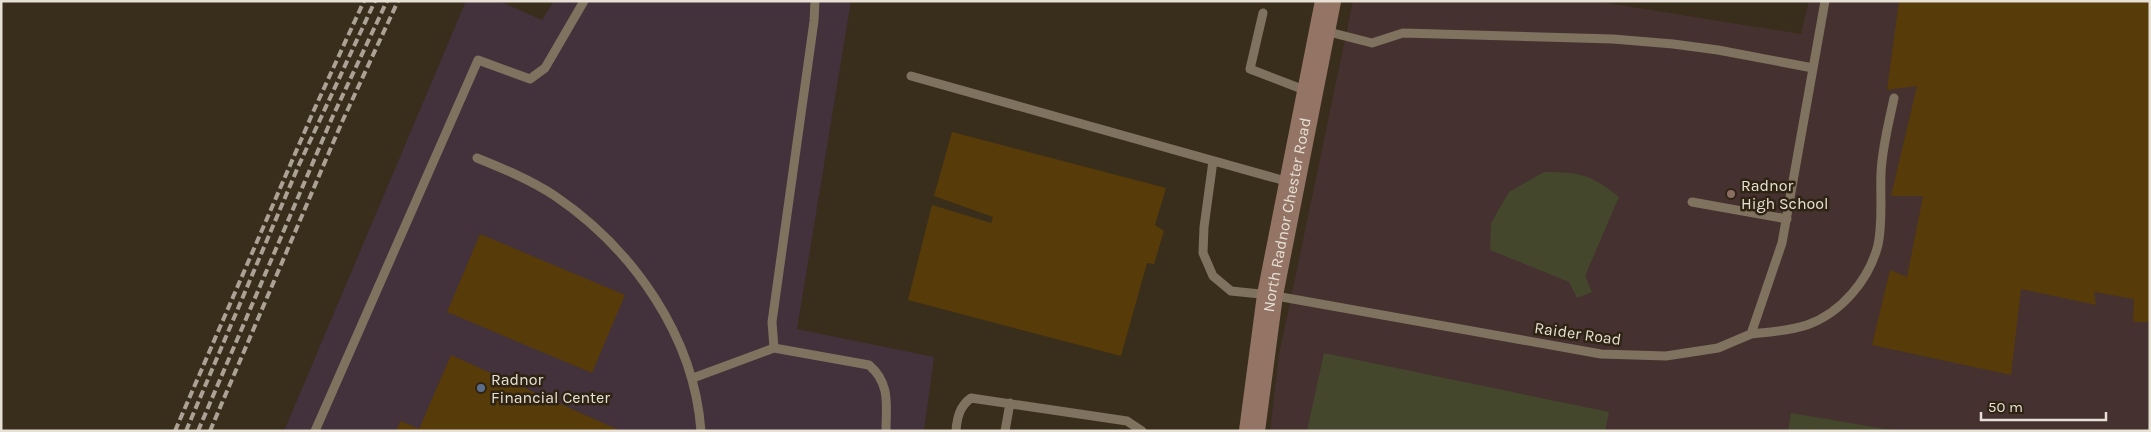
<svg xmlns="http://www.w3.org/2000/svg" width="2151" height="432" font-family="Karla,sans-serif">
  <style>
    .commercial { fill: #43313b }
    .education { fill: #453130 }
    .pitch { fill: #44472b }
    .building { fill: #573b09 }
    .lines { fill: none; stroke-linecap: round; stroke-linejoin: round }
    .service { stroke: #7f725f; stroke-width: 9 }
    .secondary { stroke: #937465; stroke-width: 26 }
    .rail { stroke: #aba295; stroke-width: 4; stroke-dasharray: 8 4; stroke-linecap: butt }
    .education-dot { fill: #8d6e63; stroke: #2f2413; stroke-width: 2 }
    .service-dot { fill: #5c6f8a; stroke: #2f2413; stroke-width: 2 }
    .labels { text-anchor: middle; stroke-width: 5; stroke-linejoin: round; paint-order: stroke }
    .poi-label { font-size: 16px; fill: #e7e0d5; stroke: #2f2413; text-anchor: start }
    .street-label { font-size: 16px; fill: #e7e0d5; stroke: #2f2413 }
  </style>
  <rect width="100%" height="100%" fill="#392d1c"/>
  <path class="commercial" d="M466,1h33l43,19 12,-19h297l-54,328 137,28 -10,74h-640z"/>
  <path class="education" d="M1353,1h242l206,33 8,-33h341v430h-880l9,-76z"/>
  <path class="pitch" d="M1544,172c36,0 46,2 75,25l-34,79 7,16 -15,6 -8,-16 -79,-32 1,-27 18,-31z
    M1324,353l285,59 -4,19h-298z
    M1791,413l106,18h-109z"/>
  <path class="building" d="M1899,1h251v321h-17l1,-23 -40,-7 2,13 -75,-16 -10,86 -139,-30 18,-75 17,7 16,-81h-32l26,-110 -30,4z
    M952,132l214,56 -11,37 9,6 -10,33 -7,-1 -26,93 -213,-56 24,-95 59,18 2,-6 -59,-21z
    M480,234l145,61 -33,78 -145,-61z
    M451,355l170,76h-225l5,-10 18,8z"/>
  <g class="lines">
    <path class="service" d="M1263,13l-13,56 57,22
      M1325,31l47,12 31,-10 210,6 60,5 45,6 95,18
      M911,76l378,106
      M477,158c27,11 54,22 78,38 78,53 139,140 146,235
      M1213,161l-9,66 -1,26 10,23 18,15 39,4 331,59 65,2 52,-8 33,-14 31,-91 43,-242
      M1692,202l95,17
      M1751,334c19,-2 38,-3 56,-9 34,-12 62,-45 71,-80 5,-23 2,-49 3,-72 1,-25 8,-51 13,-75
      M774,348l95,17c22,19 17,40 17,66
      M693,378l81,-30 -2,-26 42,-301 1,-20
      M315,431l163,-371 52,19 15,-11 39,-67
      M956,431c1,-14 4,-25 15,-33l156,23 15,10
      M1005,431l5,-28"/>
    <path class="secondary" id="s1" d="M1252,431l18,-136 58,-294"/>
    <path class="rail" d="M175,431l139,-321 50,-109
      M186,431l112,-264 77,-166
      M198,431l134,-313 55,-117
      M210,431l132,-309 56,-121"/>
  </g>
  <circle class="education-dot" cx="1731" cy="194" r="5"/>
  <circle class="service-dot" cx="481" cy="388" r="5"/>
  <g class="labels">
    <g class="poi-label">
      <text x="1741" y="191">Radnor<tspan x="1741" dy="18">High School</tspan></text>
      <text x="491" y="385">Radnor<tspan x="491" dy="18">Financial Center</tspan></text>
    </g>
    <g class="street-label">
      <text dy="6" stroke="none"><textPath href="#s1" startOffset="219">North Radnor Chester Road</textPath></text>
      <text transform="translate(1578 333) rotate(8)" y="6">Raider Road</text>
    </g>
  </g>
  <rect width="2151" height="432" fill="none" stroke="#e7e0d5" stroke-width="5"/>
  <path d="M1981 412v8h125v-8" fill="none" stroke="#e7e0d5" stroke-width="2.5"/>
  <text x="1988" y="412" font-size="15" fill="#e7e0d5" stroke="#2f2413" stroke-width="4" paint-order="stroke">50 m</text>
</svg>
